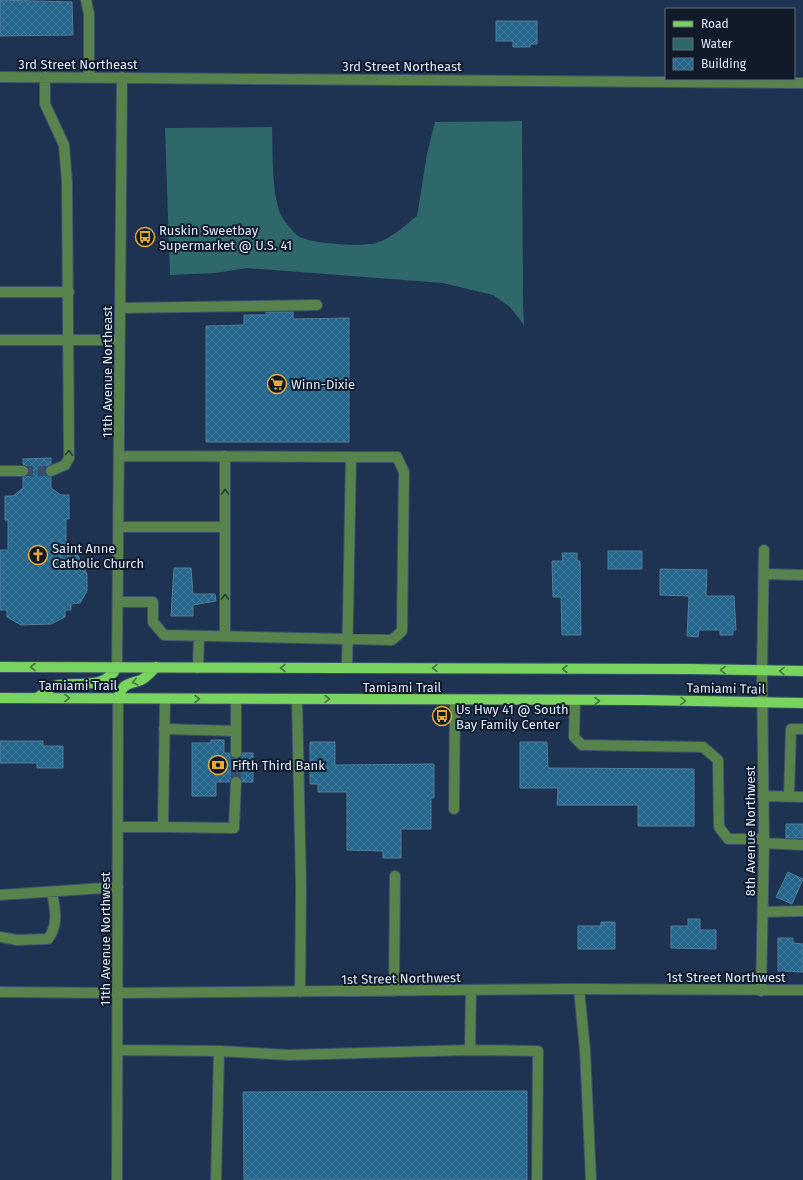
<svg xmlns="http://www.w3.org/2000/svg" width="803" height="1180" font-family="'Fira Sans',sans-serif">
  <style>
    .water { fill: #2e686a }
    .building { fill: url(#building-cross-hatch); stroke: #527c98 }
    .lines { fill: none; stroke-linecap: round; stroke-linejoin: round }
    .minor-tunnel { stroke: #3a4d6c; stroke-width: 10; stroke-dasharray: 10 5; stroke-linecap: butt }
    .minor-casing { stroke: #3c4f6d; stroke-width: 12 }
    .major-casing { stroke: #3c4f6d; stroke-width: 12 }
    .minor { stroke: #58834d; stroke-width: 10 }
    .major { stroke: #78d45e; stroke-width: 10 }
    .oneway { stroke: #263a33 }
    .oneway2 { stroke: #447743 }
    .labels { text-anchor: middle; stroke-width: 4; stroke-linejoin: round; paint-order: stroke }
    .street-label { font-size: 13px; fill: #dbe8fd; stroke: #111a28 }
    .poi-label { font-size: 13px; fill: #dbe8fd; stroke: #111a28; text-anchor: start }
  </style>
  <defs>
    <pattern id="building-cross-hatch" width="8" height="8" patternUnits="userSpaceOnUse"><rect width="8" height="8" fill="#24658c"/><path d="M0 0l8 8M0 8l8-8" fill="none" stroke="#437b9d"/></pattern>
  </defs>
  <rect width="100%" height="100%" fill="#1e3252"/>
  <path class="water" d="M522,121l1,182 1,22 -14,-18 -17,-12 -50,-12 -196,-15 -31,5 -46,2 -5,-147 107,-1c1,25 -1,69 10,90 3,5 12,16 16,19 14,8 63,11 78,7 15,-4 29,-18 41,-27l10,-62 8,-32z"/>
  <path class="building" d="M0,0l72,2 1,33 -73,1z
    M496,21h41v23h-7v3h-17v-6h-17z
    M266,312h27v7l56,-1v124h-143v-116l38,-1v-10h22z
    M51,458v6l-5,3 -1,6 6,4v11l10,7h8v24h-3v31h9l12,24v17l-7,12 -9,1v6h-6v7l-14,7 -30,1 -14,-8v-7h-7v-60h8v-30h-3v-24h8l10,-8v-11l5,-2 1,-4 -2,-5 -4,-2v-5z
    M608,551h34v18h-34z
    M562,553h15v8h3l1,74h-19l-1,-38h-8l-1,-36h11z
    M174,568h17l2,26h22l1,7 -23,4v11h-22z
    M660,569l47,1 -1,26h28l2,34h-3v5h-13v-5h-21l-1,7 -11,-1 2,-40 -29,-1z
    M211,740h13v13h6l3,6 7,-1 2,-5h11v29h-11l-3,-6h-6l-3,6h-14v14h-24v-53h19z
    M0,741h43v5h20v22h-26v-5h-37z
    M310,742h25v23l99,-1v34h-3v31h-30v29h-18v-7l-36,-1v-58h-29v-8h-8z
    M520,742h27l1,26 146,1v57h-56v-21h-81l1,-17h-38z
    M786,824h17v14h-17z
    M788,872l15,7 -11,25 -16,-7z
    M688,919h12v11h16v19l-45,-1v-22h17z
    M601,922h14v27h-37v-23h23z
    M778,938h15v5l10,1v28l-25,-1z
    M527,1091v89h-283l-1,-88z"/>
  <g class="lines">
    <path class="minor-tunnel" d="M23,471h28
      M236,753v29"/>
    <defs>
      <path id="minor" d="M86,0l3,14v63
        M0,77l803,6
        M45,77v27l19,41 3,37 2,276 -4,7 -14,6
        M0,292h69
        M120,308l197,-3
        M0,340h120
        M119,456l232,1 -4,211
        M225,456v180
        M0,471h23
        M119,527h106
        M764,574l39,1
        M118,602h35v20l11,13 228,5 10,-9 2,-159 -7,-15h-46
        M117,667l5,-590
        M198,668l1,-32
        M165,699l-2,128 71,1 2,-46
        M297,699l4,188 -1,105
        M575,701l-1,36 8,8 121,2 15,13 1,67 9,12h36
        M164,729l71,2
        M236,753v-54
        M763,796l40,1
        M789,796l2,-67h12
        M454,809l1,-109
        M118,827h45
        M764,843l39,2
        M0,895l118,-8
        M763,912l40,-1
        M0,937l17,3 31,-1c11,-15 7,-30 4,-47
        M579,989l6,61 6,130
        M394,991l1,-115
        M761,991l3,-148 -2,-172 2,-121
        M0,992l118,1 454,-4 231,1
        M118,1050l101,1 -3,129
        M470,1050l1,-60
        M219,1051l70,4 181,-5 68,1 -1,129
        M117,1180l1,-482"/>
      <path id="major" d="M0,667l690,2 113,2
        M0,698l644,2 159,3
        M37,698c6,-4 14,-12 21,-13 22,-4 46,6 59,-18
        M118,698c6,-16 9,-13 23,-18 5,-2 11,-9 15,-13"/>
    </defs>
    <use href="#minor" class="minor-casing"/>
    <use href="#major" class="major-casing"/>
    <use href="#minor" class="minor"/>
    <use href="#major" class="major"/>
  </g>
  <defs><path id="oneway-chevron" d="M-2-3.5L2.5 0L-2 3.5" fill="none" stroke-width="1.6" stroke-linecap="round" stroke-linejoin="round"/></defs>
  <g class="oneway">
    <use href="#oneway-chevron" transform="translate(69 453) rotate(-86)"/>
    <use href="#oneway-chevron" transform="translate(225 492) rotate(-90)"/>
    <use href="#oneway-chevron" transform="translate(225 597) rotate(-90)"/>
  </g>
  <g class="oneway2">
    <use href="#oneway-chevron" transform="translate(33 667) rotate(-180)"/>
    <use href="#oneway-chevron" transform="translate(283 668) rotate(-180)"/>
    <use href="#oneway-chevron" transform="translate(435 668) rotate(-180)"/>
    <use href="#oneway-chevron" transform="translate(565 669) rotate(-180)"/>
    <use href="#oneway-chevron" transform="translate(723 670) rotate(-179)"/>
    <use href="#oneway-chevron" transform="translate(782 671) rotate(-179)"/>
    <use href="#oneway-chevron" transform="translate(135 682) rotate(167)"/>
    <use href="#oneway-chevron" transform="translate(67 698)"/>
    <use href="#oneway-chevron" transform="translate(197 699)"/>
    <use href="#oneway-chevron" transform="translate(327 699)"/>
    <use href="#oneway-chevron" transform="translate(597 701)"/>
    <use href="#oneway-chevron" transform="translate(683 701) rotate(1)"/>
  </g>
  <defs>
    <symbol id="bus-ring" viewBox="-11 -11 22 22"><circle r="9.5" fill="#111a28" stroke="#e8ab37" stroke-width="1.5"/><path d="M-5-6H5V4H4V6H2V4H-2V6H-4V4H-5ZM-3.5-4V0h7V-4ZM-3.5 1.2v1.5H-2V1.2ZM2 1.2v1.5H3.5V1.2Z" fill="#e8ab37"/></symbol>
    <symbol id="supermarket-ring" viewBox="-11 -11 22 22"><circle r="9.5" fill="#111a28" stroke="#e8ab37" stroke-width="1.5"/><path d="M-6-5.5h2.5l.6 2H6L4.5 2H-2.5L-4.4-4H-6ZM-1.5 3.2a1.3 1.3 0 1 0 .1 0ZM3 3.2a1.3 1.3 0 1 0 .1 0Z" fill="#e8ab37"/></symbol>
    <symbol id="church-ring" viewBox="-11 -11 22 22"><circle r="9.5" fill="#111a28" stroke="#e8ab37" stroke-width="1.5"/><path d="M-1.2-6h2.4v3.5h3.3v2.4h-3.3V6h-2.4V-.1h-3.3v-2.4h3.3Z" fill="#e8ab37"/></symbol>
    <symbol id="bank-ring" viewBox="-11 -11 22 22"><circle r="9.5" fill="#111a28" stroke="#e8ab37" stroke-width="1.5"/><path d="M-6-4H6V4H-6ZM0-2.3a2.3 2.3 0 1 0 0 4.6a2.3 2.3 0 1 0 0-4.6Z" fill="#e8ab37"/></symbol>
  </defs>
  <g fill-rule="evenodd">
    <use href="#bus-ring" x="134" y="226" width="22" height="22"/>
    <use href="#supermarket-ring" x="266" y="373" width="22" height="22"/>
    <use href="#church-ring" x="27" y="544" width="22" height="22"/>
    <use href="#bus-ring" x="431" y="705" width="22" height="22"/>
    <use href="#bank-ring" x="207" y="754" width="22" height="22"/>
  </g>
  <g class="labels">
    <g class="street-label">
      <text x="78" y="69">3rd Street Northeast</text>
      <text x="402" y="71">3rd Street Northeast</text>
      <text transform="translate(107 372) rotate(-90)" y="5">11th Avenue Northeast</text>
      <text x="78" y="690">Tamiami Trail</text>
      <text x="402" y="692">Tamiami Trail</text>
      <text transform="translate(726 688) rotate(1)" y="5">Tamiami Trail</text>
      <text transform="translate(750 831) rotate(-90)" y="5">8th Avenue Northwest</text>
      <text transform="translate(105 939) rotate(-90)" y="5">11th Avenue Northwest</text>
      <text x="726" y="982">1st Street Northwest</text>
      <text transform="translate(401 978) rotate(-1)" y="5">1st Street Northwest</text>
    </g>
    <g class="poi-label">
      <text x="159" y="235">Ruskin Sweetbay<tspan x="159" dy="15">Supermarket @ U.S. 41</tspan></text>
      <text x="291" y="389">Winn-Dixie</text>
      <text x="52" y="553">Saint Anne<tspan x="52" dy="15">Catholic Church</tspan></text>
      <text x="456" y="714">Us Hwy 41 @ South<tspan x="456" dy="15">Bay Family Center</tspan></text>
      <text x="232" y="770">Fifth Third Bank</text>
    </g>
  </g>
  <rect x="665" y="8" width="130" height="72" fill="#111a28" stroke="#626c7d"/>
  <rect x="673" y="21" width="20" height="6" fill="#78d45e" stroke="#626c7d"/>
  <text x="701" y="28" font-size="12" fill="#dbe8fd">Road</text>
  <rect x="673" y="38" width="20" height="12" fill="#2e686a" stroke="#626c7d"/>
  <text x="701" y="48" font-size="12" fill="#dbe8fd">Water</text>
  <rect x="673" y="58" width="20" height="12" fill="url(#building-cross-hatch)" stroke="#626c7d"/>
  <text x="701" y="68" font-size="12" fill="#dbe8fd">Building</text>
</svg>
